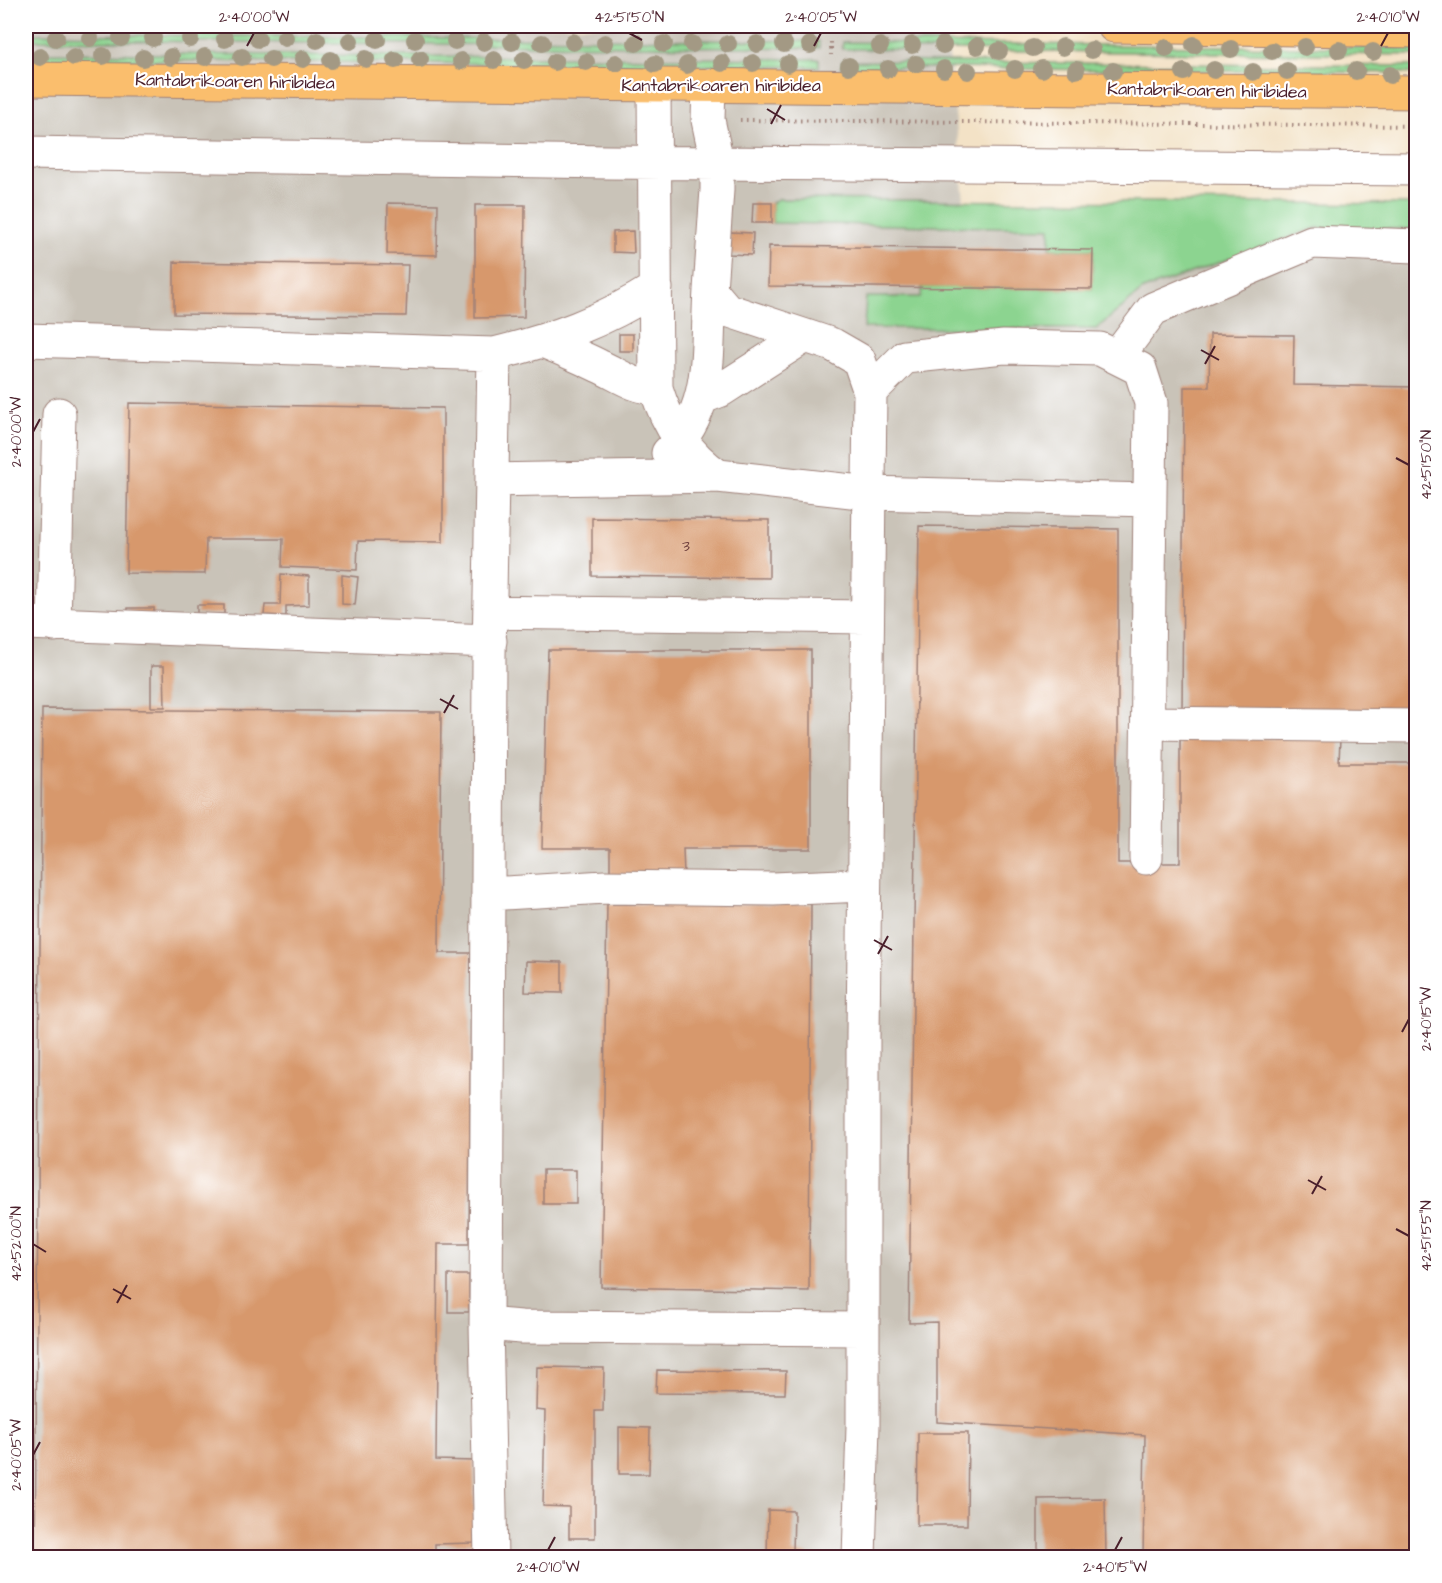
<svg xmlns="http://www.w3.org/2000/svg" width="1442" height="1583" font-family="'Architects Daughter',sans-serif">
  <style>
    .industrial { fill: #c9c3b8 }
    .green { fill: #8cd490; stroke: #6b7a5e; stroke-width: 1.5 }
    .building { fill: #d7986c }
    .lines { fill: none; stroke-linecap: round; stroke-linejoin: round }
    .minor-casing { stroke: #9e8078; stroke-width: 35 }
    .major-casing { stroke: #9e8078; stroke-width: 35 }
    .path { stroke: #9e8078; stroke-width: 4; stroke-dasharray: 1.5 4.5; stroke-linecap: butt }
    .minor { stroke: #fff; stroke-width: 33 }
    .major { stroke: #fabe6d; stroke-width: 33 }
    .tree { fill: #a39984 }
    .ticks { fill: none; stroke: #4a1f2b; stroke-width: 2 }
    .labels { text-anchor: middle; stroke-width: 4.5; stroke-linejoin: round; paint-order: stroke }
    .number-label { font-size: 15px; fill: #6d3d3b }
    .street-label { font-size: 18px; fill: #4a1f2b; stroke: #fff }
    .neatline { fill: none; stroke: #4a1f2b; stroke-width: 2 }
    .ticks-label { font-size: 15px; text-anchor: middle; fill: #4a1f2b }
  </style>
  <rect width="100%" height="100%" fill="#fff"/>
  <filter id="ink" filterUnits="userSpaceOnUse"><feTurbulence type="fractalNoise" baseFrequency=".0167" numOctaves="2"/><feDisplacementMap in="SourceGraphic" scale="12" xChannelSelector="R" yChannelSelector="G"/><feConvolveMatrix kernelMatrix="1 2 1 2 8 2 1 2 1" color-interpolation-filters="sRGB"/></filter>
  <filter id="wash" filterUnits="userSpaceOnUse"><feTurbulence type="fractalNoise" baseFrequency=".008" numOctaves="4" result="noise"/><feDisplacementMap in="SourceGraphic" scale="24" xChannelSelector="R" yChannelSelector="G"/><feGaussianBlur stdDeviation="1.35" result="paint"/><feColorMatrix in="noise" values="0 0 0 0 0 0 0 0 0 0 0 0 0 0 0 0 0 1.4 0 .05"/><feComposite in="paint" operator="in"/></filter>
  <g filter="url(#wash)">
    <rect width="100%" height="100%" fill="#f3e2c6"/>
    <path class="industrial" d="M26,26h920l18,174 452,4v1353l-1390,1z"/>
    <path class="green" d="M26,34l793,7v7l-793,-8z
      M843,42l573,6v7l-574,-6z
      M26,53l793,6v8l-793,-8z
      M842,61l574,5v7l-575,-6z
      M778,199l638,5v25l-100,-1 -15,5 -158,57 -47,39 -232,-1 2,-31h55l1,-10 170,2 1,-39 -43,-1v-21l-278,-5v-20z"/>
    <g id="blocks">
      <path class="building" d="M388,203l50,1 -1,51 -50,-1z
        M753,203h19v20h-20z
        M475,205h50l-1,112 -49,1z
        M633,231l1,22 -21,-1v-20z
        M730,232l23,1 -1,22 -23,-1z
        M769,246l324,4 -1,39 -324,-3z
        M174,262l234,3 -2,51 -232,-2z
        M619,334h14v17h-14z
        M1210,334l84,1 -1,50 123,2v332l-234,-2 2,-330h25z
        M129,403l314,5v134l-85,-1 -1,29 -75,-3 1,-28h-77l-1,35 -79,-1z
        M592,518l177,2v58l-177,-2z
        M919,526l199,3v334h62v-125l160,1 -1,24h77v795h-273l2,-123 -208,-13v-100l-28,1z
        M281,574l28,2v29l-23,1v10l-22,-1 1,-10h15z
        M342,575l16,2 -3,28 -13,-1z
        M197,605h27v9h-27z
        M128,608h26v11h-27z
        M548,650h263v199h-128l1,26 -74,1v-28h-68z
        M151,666h13l1,41h-14z
        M42,709l399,3 -2,241h32l-2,291h-31l-2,216 38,1v82l-39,1v14h-400z
        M607,904h204l-2,387 -208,-4z
        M526,961l36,1v31l-37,-1z
        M543,1170h33v34h-33z
        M448,1275h21v37h-21z
        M537,1367l67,1 -1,43h-8v127h-26v-31l-26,-1 2,-95 -9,-1z
        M657,1370l129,1 -1,23 -129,-1z
        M619,1427l31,1 -1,46h-30z
        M918,1433h50l-1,92h-50z
        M1105,1498l1,60h-33v-8h-35v-51z
        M768,1510l26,1 -1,42 15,1v4h-41z"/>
    </g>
  </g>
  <g filter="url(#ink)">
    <use href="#blocks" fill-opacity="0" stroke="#9e8078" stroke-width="1.5"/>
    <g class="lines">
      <defs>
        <path id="minor" d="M709,85l-1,35 9,42v28l-7,100 17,20 106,35 26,15 11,32 -7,644v390l-4,132
          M654,86l2,302c11,37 30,66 62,88l151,17 281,7
          M26,153l582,9 808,7
          M26,340l468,14
          M543,341c19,8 38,16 56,25 20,9 35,21 57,22
          M1117,357l36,-48 159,-67 104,4
          M870,392l35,-35 99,-10 96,2 40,20 11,34 -5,455
          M703,397l18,-7 84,-54
          M668,453c47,-44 38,-103 42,-163
          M492,480l226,-4
          M490,612l376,5
          M26,623l464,18
          M54,625l5,-211
          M1148,723l268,3
          M488,894l117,-7 168,2 91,-4
          M486,1324l35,3 341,2
          M491,1558l-5,-234 3,-667 5,-303c59,-14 110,-33 162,-66"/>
        <path id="major" d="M1114,26l302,5
          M26,79c463,5 927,8 1390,13"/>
      </defs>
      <use href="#minor" class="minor-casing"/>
      <use href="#major" class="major-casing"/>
      <path class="path" d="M831,42v13
        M740,120l676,6"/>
      <use href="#minor" class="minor"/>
      <use href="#major" class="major"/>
    </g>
    <g class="tree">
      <circle cx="56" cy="38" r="9"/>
      <circle cx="90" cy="38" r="9"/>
      <circle cx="121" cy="38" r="9"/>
      <circle cx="153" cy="38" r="9"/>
      <circle cx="285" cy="38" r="9"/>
      <circle cx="190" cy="39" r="9"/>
      <circle cx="225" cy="39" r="9"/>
      <circle cx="258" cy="39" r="9"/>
      <circle cx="317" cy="40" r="9"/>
      <circle cx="377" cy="40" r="9"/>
      <circle cx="415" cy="40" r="9"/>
      <circle cx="350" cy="41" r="9"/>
      <circle cx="455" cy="41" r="9"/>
      <circle cx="484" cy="42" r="9"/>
      <circle cx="512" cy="42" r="9"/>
      <circle cx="573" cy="42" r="9"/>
      <circle cx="542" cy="43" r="9"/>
      <circle cx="605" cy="43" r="9"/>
      <circle cx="636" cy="43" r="9"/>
      <circle cx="664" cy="44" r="9"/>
      <circle cx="692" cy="44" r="9"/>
      <circle cx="728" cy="44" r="9"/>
      <circle cx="757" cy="44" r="9"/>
      <circle cx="784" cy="44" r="9"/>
      <circle cx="810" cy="45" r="9"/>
      <circle cx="912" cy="45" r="9"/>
      <circle cx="943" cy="45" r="9"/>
      <circle cx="1194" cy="45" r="9"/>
      <circle cx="880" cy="46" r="9"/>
      <circle cx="977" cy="46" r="9"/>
      <circle cx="1063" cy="47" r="9"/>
      <circle cx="1305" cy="47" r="9"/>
      <circle cx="1033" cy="48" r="9"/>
      <circle cx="1166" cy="48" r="9"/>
      <circle cx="1231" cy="49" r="9"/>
      <circle cx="1092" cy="50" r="9"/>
      <circle cx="1339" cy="50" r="9"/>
      <circle cx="999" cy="51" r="9"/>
      <circle cx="1272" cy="51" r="9"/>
      <circle cx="1373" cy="52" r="9"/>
      <circle cx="103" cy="56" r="9"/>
      <circle cx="40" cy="57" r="9"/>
      <circle cx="74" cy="57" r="9"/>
      <circle cx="171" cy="57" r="9"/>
      <circle cx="205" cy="57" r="9"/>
      <circle cx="242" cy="57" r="9"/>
      <circle cx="143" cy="58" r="9"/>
      <circle cx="271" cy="59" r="9"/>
      <circle cx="303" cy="59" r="9"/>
      <circle cx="366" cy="59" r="9"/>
      <circle cx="420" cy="59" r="9"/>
      <circle cx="331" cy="60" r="9"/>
      <circle cx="395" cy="60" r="9"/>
      <circle cx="494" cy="60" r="9"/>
      <circle cx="524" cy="60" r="9"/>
      <circle cx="461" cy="61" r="9"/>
      <circle cx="555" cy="62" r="9"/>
      <circle cx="586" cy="62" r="9"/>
      <circle cx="616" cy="63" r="9"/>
      <circle cx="722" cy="63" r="9"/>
      <circle cx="753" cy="63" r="9"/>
      <circle cx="655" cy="64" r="9"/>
      <circle cx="788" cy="64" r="9"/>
      <circle cx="916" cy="64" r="9"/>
      <circle cx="687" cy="65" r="9"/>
      <circle cx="849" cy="66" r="9"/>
      <circle cx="888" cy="69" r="9"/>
      <circle cx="944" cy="69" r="9"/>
      <circle cx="1015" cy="69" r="9"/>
      <circle cx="1042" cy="69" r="9"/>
      <circle cx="1076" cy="70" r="9"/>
      <circle cx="1214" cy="70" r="9"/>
      <circle cx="968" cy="71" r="9"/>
      <circle cx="1113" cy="71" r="9"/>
      <circle cx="1287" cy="71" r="9"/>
      <circle cx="1356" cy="71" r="9"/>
      <circle cx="1184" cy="72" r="9"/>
      <circle cx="1253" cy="72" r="9"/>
      <circle cx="1390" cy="75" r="9"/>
    </g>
  </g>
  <path class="ticks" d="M629,33l13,7M247,46l7,-13M814,46l7,-13M1381,46l7,-13M767,109l18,11M771,124l10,-19M1201,350l18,10M1205,364l10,-18M33,432l7,-13M1396,458l13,7M440,699l18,10M444,713l10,-18M874,940l18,10M878,954l10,-18M1402,1032l7,-13M1308,1180l18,10M1312,1194l10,-18M1396,1229l13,7M33,1244l13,8M113,1289l18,10M117,1303l10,-18M33,1455l7,-13M548,1550l7,-13M1115,1550l7,-13"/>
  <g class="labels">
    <g class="number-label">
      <text x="686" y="551">3</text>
    </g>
    <g class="street-label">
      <text transform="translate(235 81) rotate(1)" y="6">Kantabrikoaren hiribidea</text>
      <text x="721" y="91">Kantabrikoaren hiribidea</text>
      <text transform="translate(1207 90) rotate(1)" y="6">Kantabrikoaren hiribidea</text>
    </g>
  </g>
  <rect width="1442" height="1583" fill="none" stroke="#fff" stroke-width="66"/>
  <rect x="33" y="33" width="1376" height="1517" class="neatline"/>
  <g class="ticks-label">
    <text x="254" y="22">2°40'00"W</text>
    <text x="629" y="22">42°51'50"N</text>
    <text x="821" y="22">2°40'05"W</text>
    <text x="1388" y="22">2°40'10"W</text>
    <text transform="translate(16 432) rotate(-90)" y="5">2°40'00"W</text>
    <text transform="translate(1426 465) rotate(-90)" y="5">42°51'50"N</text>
    <text transform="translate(1426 1019) rotate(-90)" y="5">2°40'15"W</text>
    <text transform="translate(1426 1236) rotate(-90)" y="5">42°51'55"N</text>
    <text transform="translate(16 1244) rotate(-90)" y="5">42°52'00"N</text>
    <text transform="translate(16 1455) rotate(-90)" y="5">2°40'05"W</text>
    <text x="548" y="1572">2°40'10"W</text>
    <text x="1115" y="1572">2°40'15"W</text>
  </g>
</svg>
